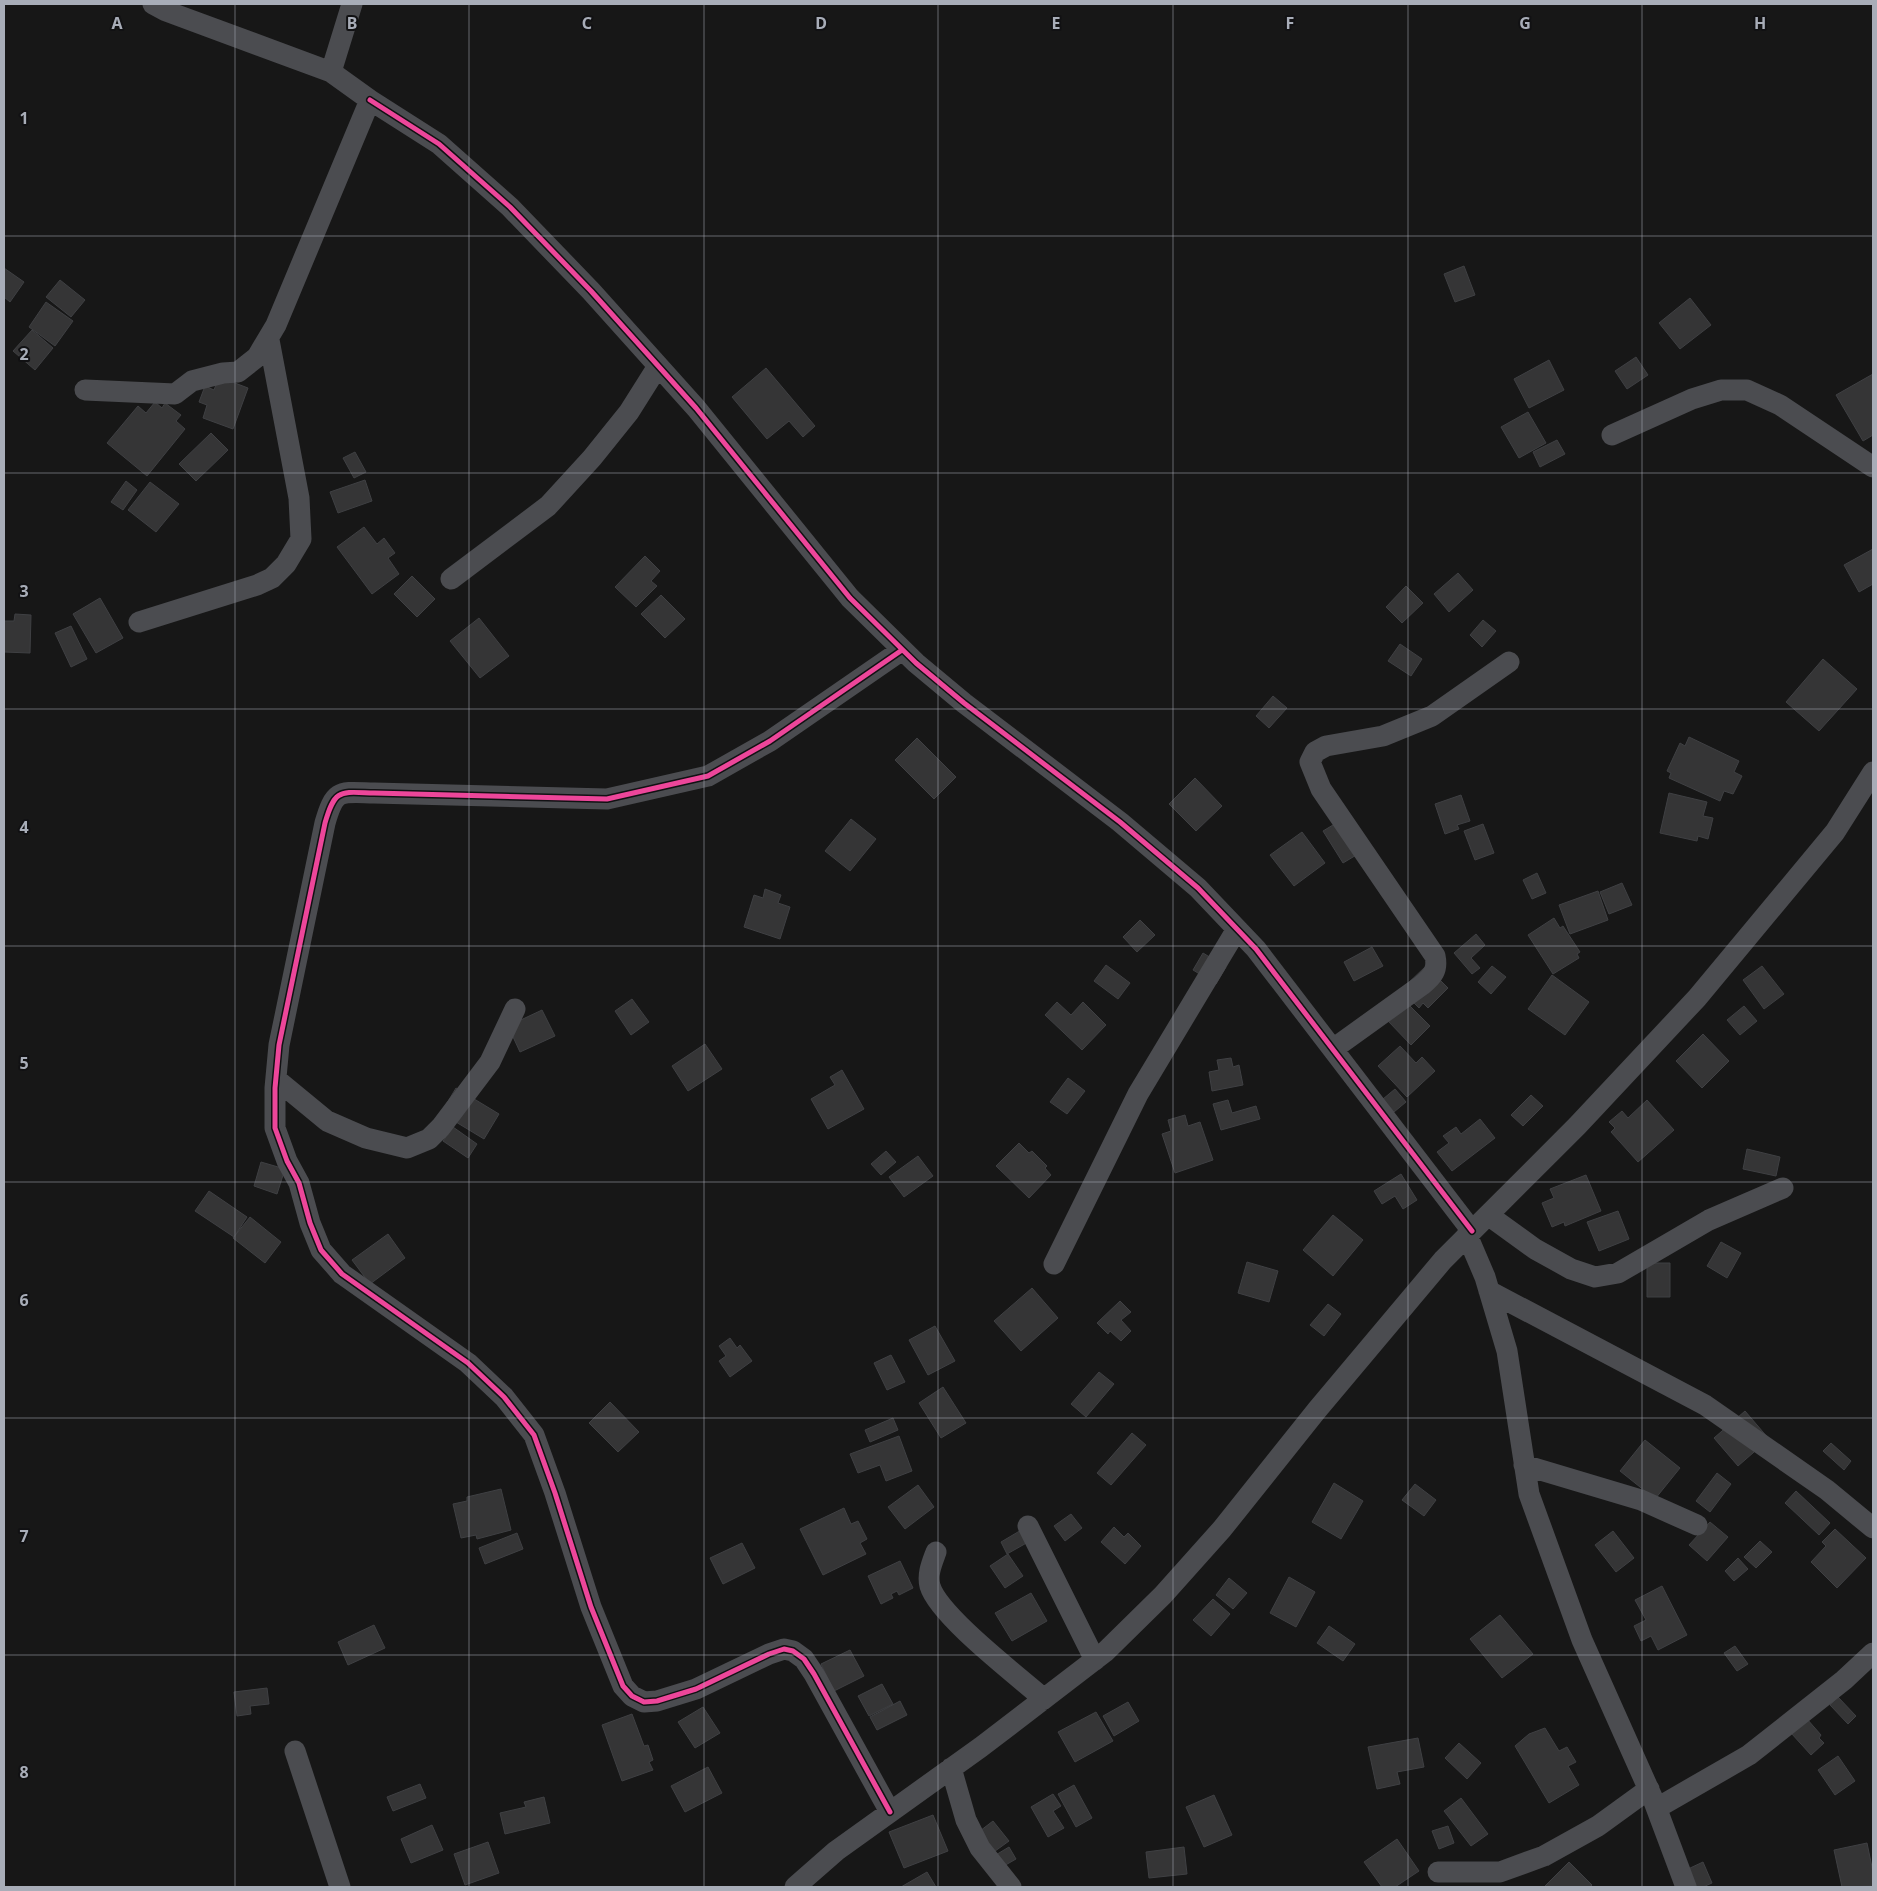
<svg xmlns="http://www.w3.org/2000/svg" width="1877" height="1891" font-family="'Noto Sans',sans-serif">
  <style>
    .building { fill: #353536; stroke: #3f4043 }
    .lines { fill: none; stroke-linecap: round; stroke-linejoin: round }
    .street { stroke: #4b4c50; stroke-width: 21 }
    .cycleway-casing { stroke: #111113; stroke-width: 8 }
    .cycleway { stroke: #ed469a; stroke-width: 5 }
    .grid { fill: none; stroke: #a8adb8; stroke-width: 1; stroke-opacity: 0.55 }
    .grid-label { font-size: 16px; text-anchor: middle; font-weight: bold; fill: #a8adb8; stroke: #111113; stroke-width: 4; stroke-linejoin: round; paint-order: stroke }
  </style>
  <rect width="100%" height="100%" fill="#171717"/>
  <path class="building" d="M1464,266l11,29 -20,7 -11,-28z
    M4,268l20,14 -14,20 -6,-5z
    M60,280l25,20 -14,17 -25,-20z
    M1690,298l21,27 -31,24 -21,-26z
    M46,302l27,19 -18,25 -26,-19z
    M32,330l21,18 -18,22 -22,-19z
    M1636,357l12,18 -21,14 -12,-18z
    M1549,360l15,30 -35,18 -15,-29z
    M766,368l49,58 -12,11 -14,-16 -22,18 -35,-42z
    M1873,374v61l-10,6 -27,-46z
    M219,377l29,11 -15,41 -30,-11 4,-13 -8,-3 6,-16 9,4z
    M155,402l7,6 3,-5 16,12 -5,6 9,8 -38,47 -40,-33 31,-37 8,7z
    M1528,412l18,31 -27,15 -18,-31z
    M211,433l17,17 -32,31 -17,-17z
    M1557,440l8,14 -25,13 -7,-15z
    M355,452l11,20 -12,6 -11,-20z
    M365,480l7,21 -34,12 -8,-21z
    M126,481l11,9 -14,20 -12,-8z
    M150,482l29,22 -23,28 -28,-22z
    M364,527l13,17 7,-6 11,15 -7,5 11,16 -27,20 -35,-47z
    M1873,549v35l-14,8 -15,-27z
    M645,556l15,15 -9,10 6,5 -21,21 -21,-20z
    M1458,573l15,17 -24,22 -15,-18z
    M412,576l23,23 -18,18 -23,-23z
    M1406,586l17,17 -21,20 -16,-16z
    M661,595l24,24 -20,19 -24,-24z
    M100,598l23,40 -27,15 -23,-39z
    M15,614l16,1 -1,38 -26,-1v-31h10z
    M479,618l30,38 -29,22 -30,-37z
    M1483,620l13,11 -14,16 -12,-12z
    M71,626l16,33 -16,8 -16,-34z
    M1400,644l22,15 -11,17 -23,-15z
    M1823,659l34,30 -38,42 -33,-29z
    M1273,696l14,12 -18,20 -13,-12z
    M1689,737l50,24 -5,11 8,4 -9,18 -9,-3 -4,10 -51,-23 2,-5 -4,-2 13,-28 5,3z
    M917,738l39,39 -22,22 -39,-39z
    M1195,778l27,28 -26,25 -27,-27z
    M1669,793l38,9 -4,14 10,2 -5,21 -10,-3 -1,5 -37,-8z
    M1461,795l9,26 -13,4 2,4 -14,5 -10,-30z
    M851,819l25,20 -26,32 -25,-20z
    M1338,822l20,32 -15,9 -20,-32z
    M1483,824l11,29 -19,7 -11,-29z
    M1302,832l23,31 -31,23 -24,-31z
    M1537,873l9,20 -14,6 -9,-19z
    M1622,883l10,22 -23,9 -9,-22z
    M765,889l16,6 -3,8 12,4 -10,32 -36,-12 10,-32 9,3z
    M1598,891l10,29 -38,14 -11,-29z
    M1554,918l6,10 3,-2 17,26 -3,2 2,4 -26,16 -25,-39z
    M1140,920l15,15 -18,17 -14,-15z
    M1476,934l9,11 -14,13 9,10 -8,6 -18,-21z
    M1372,947l11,19 -29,15 -10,-19z
    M1203,953l23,14 -10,17 -23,-14z
    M1106,965l24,18 -12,16 -24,-18z
    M1426,966l22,22 -20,20 -5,-5 -4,5 -18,-18z
    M1492,966l14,11 -15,17 -13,-12z
    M1762,966l22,28 -20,15 -21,-29z
    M1552,975l37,27 -24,33 -37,-26z
    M632,999l17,23 -18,13 -16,-24z
    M1057,1002l14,13 12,-13 23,23 -24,25 -37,-35z
    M1406,1002l24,24 -19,19 -23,-24z
    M1744,1006l13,15 -17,14 -13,-15z
    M542,1010l13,26 -35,16 -12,-26z
    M1703,1034l26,27 -27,27 -26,-27z
    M705,1044l17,25 -34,22 -16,-25z
    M1400,1046l16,17 6,-6 13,14 -28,26 -29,-31z
    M1231,1058l2,9 6,-2 4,20 -31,6 -3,-19 10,-2 -2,-10z
    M842,1070l22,39 -36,20 -17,-30 24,-14 -5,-8z
    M1068,1078l17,13 -18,23 -17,-12z
    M456,1088l43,26 -15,25 -43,-26z
    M1395,1089l11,13 -12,10 -11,-13z
    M1531,1095l12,11 -20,20 -12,-11z
    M1228,1100l4,13 24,-7 4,13 -39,11 -8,-26z
    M1647,1100l27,30 -36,32 -27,-30 4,-4 -6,-6 13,-11 6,7z
    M1185,1115l3,11 12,-4 13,38 -38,13 -13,-39 9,-3 -3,-11z
    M1480,1119l15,19 -43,33 -15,-19 12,-9 -6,-7 13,-9 5,7z
    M453,1127l24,17 -9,14 -25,-17z
    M1019,1143l10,10 3,-2 15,15 -2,2 6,7 -22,23 -33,-32z
    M1747,1149l33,8 -4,19 -33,-7z
    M886,1151l10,11 -15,13 -10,-11z
    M918,1156l15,20 -29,21 -15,-20z
    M261,1162l24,7 -8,25 -23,-8z
    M1401,1174l16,26 -14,9 -8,-13 -13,8 -8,-13z
    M1586,1175l15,36 -36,15 -1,-4 -12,5 -10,-24 12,-5 -4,-9z
    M209,1191l38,26 -13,20 -39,-26z
    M1618,1211l11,28 -30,12 -12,-29z
    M1333,1215l30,25 -30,36 -30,-26z
    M250,1217l31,25 -16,21 -32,-25z
    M388,1234l17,24 -35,26 -18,-24z
    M1721,1242l20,11 -14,25 -20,-12z
    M1247,1262l31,9 -9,31 -31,-9z
    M1647,1263h23v34h-23z
    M1032,1288l26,30 -37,33 -27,-30z
    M1120,1301l11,11 -10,8 10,11 -10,10 -11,-10 -2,3 -11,-11z
    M1328,1304l13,10 -17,22 -14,-11z
    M935,1326l20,35 -27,14 -19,-35z
    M730,1338l7,10 3,-3 12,16 -22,16 -11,-16 7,-5 -7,-10z
    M891,1355l14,27 -18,8 -13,-27z
    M1099,1372l15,12 -28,33 -15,-13z
    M943,1387l23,36 -25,15 -22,-35z
    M610,1402l29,30 -21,20 -29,-29z
    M1745,1411l24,28 -31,27 -24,-28z
    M893,1418l5,12 -28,12 -5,-12z
    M1132,1433l14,12 -35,40 -14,-12z
    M899,1436l13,35 -26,10 -6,-16 -22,8 -8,-19z
    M1645,1440l35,28 -25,31 -35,-28z
    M1831,1443l20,18 -7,9 -21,-19z
    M1717,1473l14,11 -21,28 -14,-11z
    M1334,1483l29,18 -22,38 -29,-17z
    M1415,1484l21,16 -12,16 -22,-16z
    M918,1485l16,22 -29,22 -17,-22z
    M501,1489l10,41 -34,9 -1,-4 -15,3 -8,-34 14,-3v-4z
    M1796,1491l34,32 -11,12 -34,-32z
    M844,1508l7,16 7,-3 9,18 -7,4 6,11 -43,21 -23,-46z
    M1071,1514l11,14 -17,13 -11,-15z
    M1710,1522l18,15 -21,24 -18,-16z
    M1114,1527l10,10 4,-4 13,13 -16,18 -24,-22z
    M1023,1529l7,12 -23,13 -6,-12z
    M1835,1529l31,29 -29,30 -26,-26 15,-16 -4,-4z
    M1613,1531l21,27 -18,14 -21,-27z
    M517,1533l6,16 -38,15 -6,-16z
    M1760,1541l12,11 -16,16 -12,-11z
    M742,1543l13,25 -32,16 -13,-26z
    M1008,1554l15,22 -18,12 -15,-22z
    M1738,1558l10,11 -14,12 -9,-10z
    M900,1561l13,27 -14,7 -2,-4 -6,3 2,4 -12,6 -13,-28z
    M1289,1577l26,15 -19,35 -26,-14z
    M1229,1578l18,15 -14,16 -17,-14z
    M1662,1586l25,49 -29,15 -7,-14 -10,5 -7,-15 12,-6 -11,-20z
    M1031,1593l16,28 -35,20 -17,-28z
    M1213,1599l17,15 -19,22 -18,-16z
    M1500,1615l33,39 -31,24 -32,-39z
    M374,1625l11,23 -37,17 -10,-23z
    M1329,1626l26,18 -12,17 -26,-18z
    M1735,1646l13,18 -11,7 -13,-18z
    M850,1650l14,26 -30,15 -13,-27z
    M882,1684l11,20 -24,12 -11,-20z
    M267,1688l2,16 -19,2 1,8 -14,2 -3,-24z
    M1838,1697l18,19 -8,8 -18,-19z
    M900,1701l7,14 -30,15 -7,-13z
    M1128,1702l11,19 -25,15 -11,-20z
    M703,1707l17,26 -25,15 -17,-26z
    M1096,1712l17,29 -38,21 -17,-30z
    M632,1714l12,32 4,-1 5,15 -4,2 4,8 -31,11 -20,-56z
    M1807,1719l14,16 -2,3 5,5 -13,12 -20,-22z
    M1545,1728l14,23 8,-4 9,15 -8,4 11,19 -30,18 -34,-57 14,-12z
    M1418,1738l6,29 -27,5 3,12 -23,5 -9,-42z
    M1459,1743l22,20 -14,16 -22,-21z
    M1838,1756l17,25 -20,14 -17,-25z
    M708,1767l14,26 -37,19 -14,-26z
    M420,1784l6,14 -33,13 -6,-14z
    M1074,1785l18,33 -16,9 -18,-33z
    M1053,1794l8,12 -8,5 11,17 -16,9 -17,-30z
    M1214,1795l18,40 -28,12 -18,-40z
    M544,1797l6,26 -45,11 -5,-21 26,-6 -2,-5z
    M1461,1798l27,36 -17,12 -27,-35z
    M933,1815l15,36 -44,17 -15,-36z
    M993,1821l16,20 -18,13 -15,-20z
    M432,1825l11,25 -32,13 -10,-24z
    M1448,1826l6,17 -15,6 -7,-18z
    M1397,1839l22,32 -24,16h-13l-18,-25z
    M488,1842l11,31 -34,12 -11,-31z
    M1867,1843l6,29v14l-31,1 -8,-37z
    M1009,1847l7,12 -14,8 -8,-11z
    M1184,1847l3,27 -38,4 -3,-26z
    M1569,1862l23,23 -2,2h-46z
    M1703,1862l9,21 -9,4h-6l-9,-18z
    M927,1872l9,15h-35z"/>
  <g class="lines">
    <path class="street" d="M153,4l13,7 165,61
      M370,100l69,44 71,63 81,84 105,117 154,190 66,65 48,40 156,119 78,66 58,61 216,282
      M85,390l90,4 17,-13 31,-8 15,-1 19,-15 19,-32 94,-225 -39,-28 21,-68
      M1612,435l80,-36 29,-9h26l33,15 93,62
      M451,579l97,-73 44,-48 37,-46 29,-46
      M139,622l118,-37 15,-7 14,-14 15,-25 -2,-41 -30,-158
      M1333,1049l89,-64c11,-9 16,-15 13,-29l-114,-167 -11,-27 5,-10 11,-6 57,-10 49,-20 77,-54
      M276,1079l51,42 39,17 41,10 22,-9 12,-12 49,-65 25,-53
      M1488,1215l47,34 36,20 24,8 23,-4 91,-53 74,-32
      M1467,1235l18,42 22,74 22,143 53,146 71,159 33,88
      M1054,1264l84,-170 99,-165
      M1489,1291l216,114 122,85 46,38
      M1524,1465l117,35 56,25
      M1028,1526l67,134
      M936,1552c-4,11 -9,22 -6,34 9,30 88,90 114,113
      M295,1751l45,136
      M951,1768l15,52 14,28 31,39
      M1657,1808l92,-53 95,-75 29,-27
      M890,1812l-76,-138 -10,-15 -11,-8 -9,-2 -15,5 -73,35 -39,12 -13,1 -12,-6 -9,-10 -32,-79 -36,-114 -21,-58 -30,-38 -36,-34 -126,-89 -21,-24 -11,-27 -11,-40 -12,-22 -12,-33v-40l4,-43 46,-222c10,-35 15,-31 49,-30l233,6 101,-23 62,-35 132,-91
      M1438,1872h62l44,-16 54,-30 51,-37
      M795,1887l41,-36 145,-104 124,-95 58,-57 59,-66 95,-119 126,-150 134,-134 120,-128 138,-166 38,-60"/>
    <defs>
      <path id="cycleway" d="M370,100l69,44 71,63 81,84 105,117 154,190 66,65 48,40 156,119 78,66 58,61 216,282
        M890,1812l-76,-138 -10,-15 -11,-8 -9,-2 -15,5 -73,35 -39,12 -13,1 -12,-6 -9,-10 -32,-79 -36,-114 -21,-58 -30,-38 -36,-34 -126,-89 -21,-24 -11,-27 -11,-40 -12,-22 -12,-33v-40l4,-43 46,-222c10,-35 15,-31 49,-30l233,6 101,-23 62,-35 132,-91"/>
    </defs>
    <use href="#cycleway" class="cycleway-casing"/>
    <use href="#cycleway" class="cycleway"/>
  </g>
  <path class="grid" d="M235,4v1883M469,4v1883M704,4v1883M938,4v1883M1173,4v1883M1408,4v1883M1642,4v1883M4,236h1869M4,473h1869M4,709h1869M4,946h1869M4,1182h1869M4,1418h1869M4,1655h1869"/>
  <g class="grid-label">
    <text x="117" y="29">A</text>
    <text x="352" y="29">B</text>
    <text x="587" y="29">C</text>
    <text x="821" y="29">D</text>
    <text x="1056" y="29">E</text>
    <text x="1290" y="29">F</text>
    <text x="1525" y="29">G</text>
    <text x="1760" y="29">H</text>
    <text x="24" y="124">1</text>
    <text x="24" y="360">2</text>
    <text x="24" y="597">3</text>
    <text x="24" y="833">4</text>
    <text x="24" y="1069">5</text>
    <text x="24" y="1306">6</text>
    <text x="24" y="1542">7</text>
    <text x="24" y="1778">8</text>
  </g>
  <rect width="1877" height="1891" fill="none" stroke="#a8adb8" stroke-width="10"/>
</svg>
